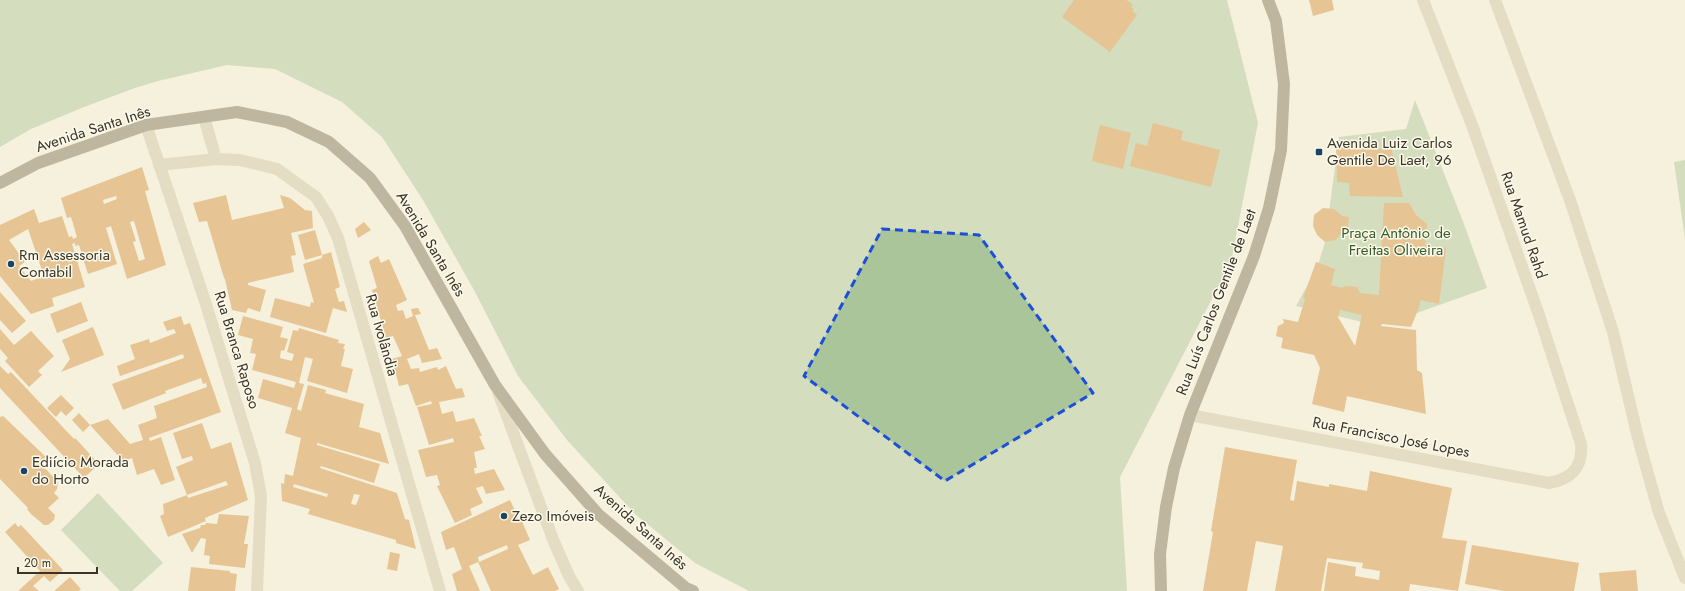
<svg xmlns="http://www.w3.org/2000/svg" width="1685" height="591" font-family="Jost,sans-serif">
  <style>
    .green { fill: #aac59a }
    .building { fill: #d28f3d; fill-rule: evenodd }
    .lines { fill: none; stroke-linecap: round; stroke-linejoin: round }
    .minor { stroke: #cec5a6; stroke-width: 12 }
    .major { stroke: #7d7057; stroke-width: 12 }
    .marked { fill: none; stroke: #1d4ed8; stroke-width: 3; stroke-dasharray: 8 5; stroke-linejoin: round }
    .poi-dot { fill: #194560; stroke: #fbf9e9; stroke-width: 1.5 }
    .labels { text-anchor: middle; stroke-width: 3; stroke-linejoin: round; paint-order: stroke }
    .street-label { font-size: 15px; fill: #3a3328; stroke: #fbf9e9 }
    .poi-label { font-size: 15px; fill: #3a3328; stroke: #fbf9e9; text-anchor: start }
    .park-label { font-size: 15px; fill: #395b29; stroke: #fbf9e9 }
  </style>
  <rect width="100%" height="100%" fill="#f5f1dc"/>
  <path class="green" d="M0,0h1227l31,123 -27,139 -111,215 7,114h-378l-54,-28 -60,-49 -68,-74 -49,-64 -44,-86 -51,-90 -41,-63 -40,-35 -67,-33 -48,-4 -69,16 -23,7 -51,19 -53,22 -31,18z
    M1415,100l49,124 23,64 -73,26 -48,9 -70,-17 21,-38 10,-32 2,-24 10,-75 67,-8z
    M1685,160v79l-11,-77z
    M98,493l65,70 -31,28h-12l-59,-61z"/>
  <path class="building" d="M1074,0h52l7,4 -2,3 3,2 -2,2 5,4 -27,37 -48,-35z
    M1309,0h23l2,10 -21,6z
    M1153,123l30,8 -2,9 39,10 -9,37 -81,-21 6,-23 11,3z
    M1100,125l31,8 -8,36 -31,-8z
    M1371,146v3l20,-1 12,49 -53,-1 -1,-13 -12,-1 -1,-35z
    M142,167l7,23 -4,1 21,74 -39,14 -16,-53 -5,2 11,36 -29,10 -9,-29 -4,1v-3l-3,1 13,43 -33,11 2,8 -23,8 -31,-38v-51l34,-16 5,14 23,-7 7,21 3,-1 1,3 4,-2 -6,-20 -4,1 -6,-20zM116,196l1,3 -13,5 -1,-4zM134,221l11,38 -6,2 -6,-19 3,-1 -6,-19zM28,229l16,47 -13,5 -12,-15 6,-4 -16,-22z
    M226,195l6,25 52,-12 -4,-13 10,3 15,12 7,1 1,17 -22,5 5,22 -5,1 3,16 -46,11v2l18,5 -6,22 -12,-4 -2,5 -14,-3 -7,-31 -1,-1 -17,-57 -8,1 -6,-19z
    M1384,203h25l7,12 11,9 -2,21 21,3 -7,56 -19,-4v5l-9,22 -29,-3 -1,2 35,4 1,40 5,3 4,41 -79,-18 -3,16 -32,-8 8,-36 -6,-13 -33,-7 2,-10 -7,-2 2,-10 6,-3 -1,-4 15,3 7,-23 -2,-1 13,-36 19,7 -4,16 11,3 3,-2 12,1 3,6 19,2zM1340,310l22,5 -7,31 -17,-29z
    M1323,208l11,1 8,7 7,1 -1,10 -13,13 -10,2 -8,-7 -4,-9 1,-11z
    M364,222l7,8 -13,8 -3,-9z
    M315,230l7,25 -17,5 -7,-25z
    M331,252l9,35 -5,2 4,13 5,-1 3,11 -14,-4 -7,25 -56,-16 5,-19 35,9 1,-5 3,1 -11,-39 19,-6v-3z
    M378,256l3,7 8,-4 18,41 -11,5 2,6 5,-1 3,9 7,-3 -2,-7 7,-1 3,6 -6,1 14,35 8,-2 5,11 -20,4 -3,-9 -12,5 4,10 8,-1 1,4 17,-5 1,3 8,-4 10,23 6,-1 3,9 -26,5 3,12 11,-3 3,11 18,-4 8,18h-3l6,13 -11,3 3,16h-3l1,6 19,-5 11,21 -19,4 -3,-8 -7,2 7,15 -13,6 2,6 -17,8 -18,-37 3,-1 -3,-10 -11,2 -8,-27 36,-8 -1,-4 -24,7 -12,-38 15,-3 -1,-3 -15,5 -8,-22 -9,2 -7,-27 10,-3 -9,-20 -7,2 -14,-48 5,-2 -8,-27z
    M0,292l26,29 -14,12 -12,-13z
    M81,302l7,19 -31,12 -7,-19z
    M181,316l3,9 6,-2 31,89 -72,26 1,3 11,-4 14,43 -14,5 -7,-16 -17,6 -5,-17 -9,3 -33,-36 18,-6 22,25 13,-4 -5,-15 19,-7 -3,-12 53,-19 -1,-4 -3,1 -2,-6 -36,13 1,2 -43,17 -11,-26 72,-26 -1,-4 -63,22 -3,-10 18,-7 -5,-14 19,-6 1,4 26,-10 -2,-4 -7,2 -4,-9z
    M243,316l40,11 -3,10 8,2 -4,12 -3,-1 -1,8 12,3 2,-7 -7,-2 6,-22 5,1 1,-3 40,12 -1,3 7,1 -2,5h2l-4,17 12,3 -6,24 -40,-12 6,-22 -8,-2 -6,26 5,1 -7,25 4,2 7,-26 18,5 -1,3 39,11 -5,23 21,6 9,31 -72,-21v2l63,19 -6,19 -53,-17 -1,2 77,25 8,26 4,1 7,29 -20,-6v-3l-88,-26 2,-5 -28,-8 -1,-18 3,1 1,-10 8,2 8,-38 -16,-5 7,-25 -34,-10 5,-19 31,9 2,-6 -44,-12 4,-16 -6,-1 3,-14 -15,-4zM294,484l34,10 -1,3 -34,-10zM354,494l6,1 -4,10 -5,-1z
    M93,327l11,28 -43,17 9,-13 -8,-19z
    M0,329l14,16 17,-14 23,25 -16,15 4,4 -13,12 -24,-26 3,-3 -8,-9z
    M0,366l8,8 3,-2 63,67 1,-1 24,26 -15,14 -84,-90z
    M61,395l13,13 -8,8 -5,-5 -5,6 -9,-9z
    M79,413l11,12 -7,7 -11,-12z
    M3,416l44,42 -6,6 17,18 -1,7 -3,4 5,5 -11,10 7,7 -1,5 -6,5h-4l-13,-11 -4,-5 1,-1 -28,-29v-62z
    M202,423l9,26 20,-7 17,58 -43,18 1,3 -38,16 -8,-21 4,-2 -1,-10 24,-9 1,3 40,-13 -2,-4 -39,14 -11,-28 17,-7 -1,-4 -10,3 -9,-26z
    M1225,447l72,13 -7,40 4,1 3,-20 32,6v-3l38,7 3,-20 82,17 -10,50 25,3 -9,50 -48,-7 -1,7h-85l4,-29 28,5 -1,9 24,4 1,-9 -18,-3 1,-5 -36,-5 -6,33h-46l8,-45 -27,-5 -9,50h-44l10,-59 -2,-1z
    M510,500l9,19h2l9,21 -12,5 15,30 15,-8 11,22 -4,2h-64l-13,-29 -9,4 11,25h-23l-5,-17 10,-5 -8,-22 -8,3 -5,-18zM507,545l1,4 -29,13 -1,-5z
    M219,514l30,2 -5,28h4l-3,24 -36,-4 1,-8 -6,-1 2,-16 -5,-1 -9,15 -10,-19 18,-6 1,-3h4l1,-2 11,1z
    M15,523l3,4 3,-2 42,45 -13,12 -6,-6 -11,10 6,5h-21l22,-20 -35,-39z
    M1472,545l107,18 -5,28h-70l-39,-7z
    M390,552l10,2 -3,17 -10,-2z
    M191,567l39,4v2l7,1 -2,17h-47z
    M1636,570l2,21h-37l-2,-18z
    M70,577l11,12 -3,2h-24z"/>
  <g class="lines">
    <path class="minor" d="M1495,0l75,200 43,132 25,106 21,75 26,65
      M204,117l12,42
      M146,125l58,173 51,165 6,33 -4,95
      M159,165l57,-6 24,1 37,9 39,28 12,19 10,22 102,353
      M498,392l56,150 15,34 9,15
      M1190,415l359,68c22,-4 34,-15 32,-39l-42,-129 -67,-190 -49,-125"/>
    <path class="major" d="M0,183l38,-20 108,-38 91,-13 50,10 42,20 41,36 35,48 90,159 50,69 53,60 88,74 7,3
      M1161,591l-1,-37 6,-47 8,-39 16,-53 64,-159 15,-48 12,-58 3,-66 -8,-63 -8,-21"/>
  </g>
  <path d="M0 0H1685V591H0ZM882,229l97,6 114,158 -148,88 -141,-105z" fill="#f5f1dc" fill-opacity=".55" fill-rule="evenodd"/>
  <path class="marked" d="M882,229l97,6 114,158 -148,88 -141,-105z"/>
  <g class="poi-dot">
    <rect x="1315" y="148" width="8" height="8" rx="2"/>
    <circle cx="11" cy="264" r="4"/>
    <circle cx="24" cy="471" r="4"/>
    <circle cx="504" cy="516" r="4"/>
  </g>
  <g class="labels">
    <g class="street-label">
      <text transform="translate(93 129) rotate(-18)" y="5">Avenida Santa Inês</text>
      <text transform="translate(1524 225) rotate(71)" y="5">Rua Mamud Rahd</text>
      <text transform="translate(431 244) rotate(59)" y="5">Avenida Santa Inês</text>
      <text transform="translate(1216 302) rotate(-69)" y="5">Rua Luís Carlos Gentile de Laet</text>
      <text transform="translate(382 335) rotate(74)" y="5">Rua Ivolândia</text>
      <text transform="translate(237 350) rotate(73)" y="5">Rua Branca Raposo</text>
      <text transform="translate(1391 437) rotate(11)" y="5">Rua Francisco José Lopes</text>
      <text transform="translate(641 527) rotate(42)" y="5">Avenida Santa Inês</text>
    </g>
    <g class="poi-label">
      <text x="1327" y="148">Avenida Luiz Carlos<tspan x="1327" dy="17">Gentile De Laet, 96</tspan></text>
      <text x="19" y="260">Rm Assessoria<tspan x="19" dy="17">Contabil</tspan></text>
      <text x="32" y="467">Ediício Morada<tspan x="32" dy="17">do Horto</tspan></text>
      <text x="512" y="521">Zezo Imóveis</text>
    </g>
    <g class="park-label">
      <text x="1396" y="238">Praça Antônio de<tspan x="1396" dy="17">Freitas Oliveira</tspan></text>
    </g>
  </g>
  <path d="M18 567v6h79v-6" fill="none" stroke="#3a3328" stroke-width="2"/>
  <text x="24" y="567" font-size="12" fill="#3a3328" stroke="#fbf9e9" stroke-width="3" paint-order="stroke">20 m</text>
</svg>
